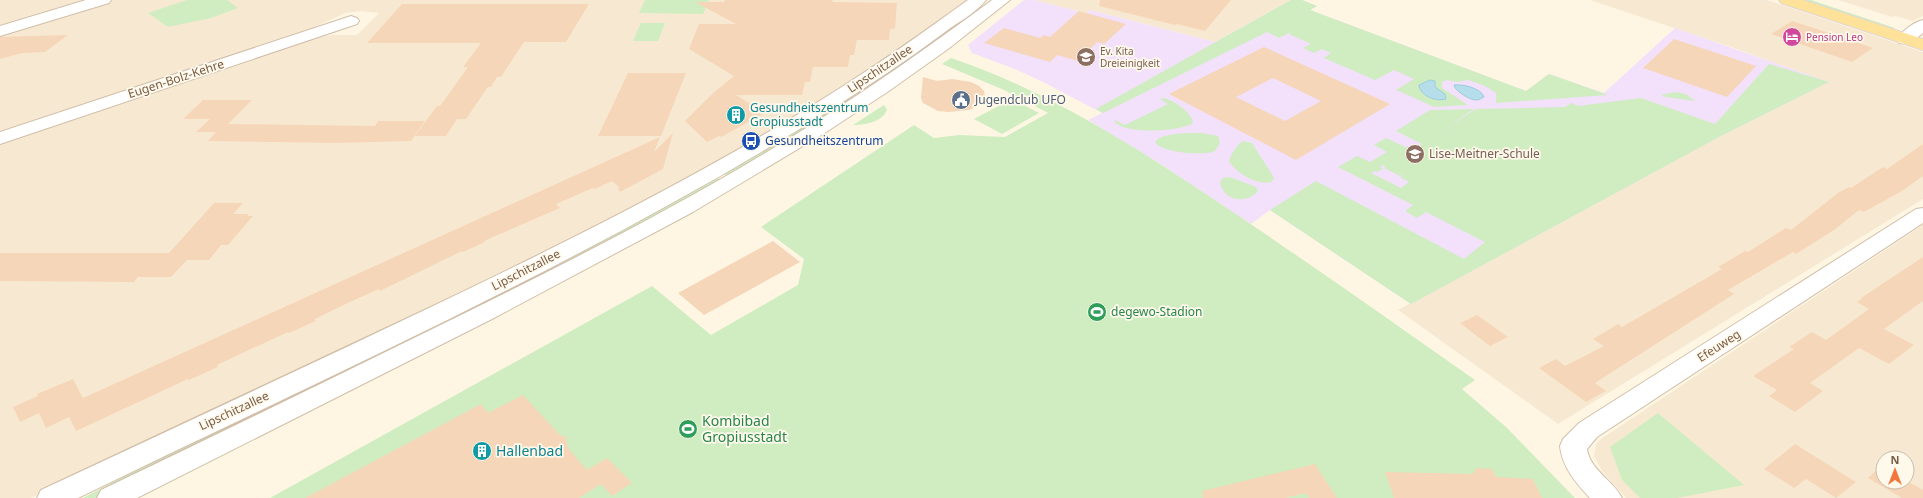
<svg xmlns="http://www.w3.org/2000/svg" width="1923" height="498" font-family="'Noto Sans',sans-serif">
  <style>
    .residential { fill: #f7e9d1; fill-rule: evenodd }
    .education { fill: #f3e0fb }
    .green { fill: #cfedc0; fill-rule: evenodd }
    .water { fill: #b6deea; stroke: #9bcddd }
    .building { fill: #f6d6b8; fill-rule: evenodd }
    .lines { fill: none; stroke-linecap: round; stroke-linejoin: round }
    .minor-casing { stroke: #d1bea8; stroke-width: 2 }
    .major-casing { stroke: #dfd8d3; stroke-width: 2 }
    .minor { fill: #fff; fill-rule: evenodd }
    .major { fill: #ffe29a; fill-rule: evenodd }
    .labels { text-anchor: middle; stroke-width: 3.5; stroke-linejoin: round; paint-order: stroke }
    .far-hotel-label { font-size: 10px; fill: #b23c85; stroke: #fff9ec; text-anchor: start }
    .far-education-label { font-size: 10px; fill: #785e54; stroke: #fff9ec; text-anchor: start }
    .street-label { font-size: 12px; fill: #795d46; stroke: #fff9ec }
    .service-label { font-size: 12px; fill: #4e5e75; stroke: #fff9ec; text-anchor: start }
    .culture-label { font-size: 12px; fill: #0d838f; stroke: #fff9ec; text-anchor: start }
    .transit-label { font-size: 12px; fill: #164399; stroke: #fff9ec; text-anchor: start }
    .education-label { font-size: 12px; fill: #785e54; stroke: #fff9ec; text-anchor: start }
    .leisure-label { font-size: 12px; fill: #27864d; stroke: #fff9ec; text-anchor: start }
    .near-leisure-label { font-size: 14px; fill: #27864d; stroke: #fff9ec; text-anchor: start }
    .near-culture-label { font-size: 14px; fill: #0d838f; stroke: #fff9ec; text-anchor: start }
  </style>
  <rect width="100%" height="100%" fill="#fef6e3"/>
  <path class="residential" d="M0,0h88l-88,26z
    M113,0h857l-32,24 -108,72 -123,72 -85,46 -189,95 -402,189h-31v-354l316,-106 16,-3h25l22,-22 -17,-2 -17,2 -41,19 -304,101v-99z
    M1034,0h257l-76,42 -125,-32 -4,3z
    M1590,0h177l156,52v147l-365,225 -160,-114 321,-173 109,-55 -94,-34z
    M1838,0h85v16l-10,5 -18,-5 -3,1z
    M1923,225v273h-297l-24,-27 -8,-15 2,-12 5,-5zM1883,458h24v24h-24z"/>
  <path class="education" d="M1024,0h10l52,13 4,-3 125,32 76,-42h11l15,6 -7,4 216,81 23,-17 55,19 71,-65 154,54 -110,55 -308,167 -141,-94 -19,14 -89,-59 -74,-45 14,-7 -59,-31 -28,-13 -43,-16 -4,-8z"/>
  <path class="green" d="M187,0h40l11,8 -27,10 -43,9 -20,-14z
    M645,0h64l-6,14 -64,-1z
    M1291,0h11l15,6 -7,4 216,81 23,-17 59,21 -112,8v-10l-11,-7 -17,-6 -11,2 -10,-2 -5,2v6l26,17 -33,2 7,-4 -8,4 -26,-12 2,-2 -2,2 -12,-5 18,-11 -20,-9 -19,10 -51,-22 7,-5 -9,-4 -8,4 -11,-5 8,-4 -22,-10 2,-2 -12,6 -12,-6 -164,81 -7,-4z
    M1800,0h11l84,28 -2,1z
    M641,23h24l-7,18h-25z
    M951,58c101,34 191,93 279,152 83,56 164,113 245,170l-13,9 44,38 69,71h-1305l382,-212 59,49 87,-50 6,-26 -43,-32 153,-102 20,13 25,-3 46,2 43,-24 -44,-23 -62,-26z
    M1769,64l60,18 -110,55 -308,167 -141,-94 46,-29 148,78 21,-17 -59,-30 -9,6 -12,-7 8,-6 -75,-38 19,-11 13,6 17,-10 -13,-7 12,-7 26,12 -18,12 28,-18 -26,-13 34,-21 44,-1 -32,22 34,-22 89,-2 6,-4 7,3 63,-8 74,26zM1382,165l4,2 -2,1 16,8 6,-3 -6,4 9,5 -8,6 -30,-15 3,-2 3,1 6,-3 -3,-2z
    M1675,92l11,2 9,7 -29,-4 -5,-2z
    M852,97l4,1 -128,78 -6,-3 124,-75z
    M1164,98c11,3 25,13 29,23l-1,3c-15,7 -65,11 -77,-2v-2l10,5 43,-21 -8,-5z
    M1012,99l27,14 -37,21 -28,-15z
    M884,105l3,4c-3,13 -23,16 -34,16z
    M1202,133l16,3 2,7 -5,8c-10,5 -54,2 -60,-9 7,-10 36,-9 47,-9z
    M1243,141l9,2 21,33 1,3 -3,3c-13,3 -32,-7 -40,-18l-2,-3c2,-7 8,-16 14,-20z
    M715,176l6,4 -110,61 -279,139 -4,-2z
    M1230,177l26,10 2,4c-12,14 -35,10 -38,-9l3,-4z
    M272,404l2,4 -63,33 -116,57h-12l110,-58z
    M1658,413l86,72 -67,13h-37l-18,-18 -12,-33z"/>
  <path class="water" d="M1430,80l5,1v6l10,7 1,5c-10,3 -26,-3 -27,-14z
    M1454,85c9,-1 27,3 30,12 -3,1 -4,3 -8,3 -7,0 -22,-10 -22,-15z"/>
  <path class="building" d="M725,0h108l-1,2 65,1 -2,26h-5l-1,11h-32l-3,15h-4l-2,12h-35l-3,15h-5l-3,13h-66l29,18 -44,24 -2,-1 -12,6 -22,-21 26,-26 23,-19 -45,-27 10,-25h37l-41,-22h29z
    M1100,0h131l-26,31 -28,-7 -2,1 -76,-19z
    M402,4h187l-23,38h-42l-23,35h-4l-6,10h-3l-22,32h-9l-11,17h-31l22,-30h3l28,-39h-5l18,-24h-114z
    M1079,11l47,13 -22,20 -7,-2 -19,19 -21,-6 -7,7 -66,-19 20,-15 36,10 4,-3 6,2z
    M1792,21l46,15 35,12 -21,14 -81,-28z
    M68,35l-23,17 -23,1 -22,6v-22z
    M1674,39l82,27 -29,31 -84,-29z
    M1264,47l126,57 -94,56 -127,-66zM1273,78l48,23 -36,20 -49,-24z
    M628,73h58l-25,63h-63z
    M923,77l14,4 15,-2 19,3 8,4 5,5 1,5 -2,6 -5,4 -9,4 -20,2 -11,-1 -15,-8 -2,-5z
    M203,100h49l-24,24 147,2 3,-5h47l-14,20 -77,2 -126,-2 8,-9h-20l14,-13h-27z
    M673,133l-10,36 -43,23 -2,-3 1,-2 -7,-6 -17,8 -2,-1 -37,16 4,4 -76,33 1,1 -22,10 -1,-1 -82,40 -1,-2 -27,12 -37,18 1,2 -27,12 -1,-1 -71,33 1,2 -29,13 -1,-1 -112,52 -7,-14 -23,11 -7,-15 -19,9 -7,-15 25,-11 -1,-2 36,-15 10,19 577,-261 -6,15z
    M1923,144v32l-21,15 -38,21 -5,-2 -25,20 -38,24 -3,-2 -65,38 6,4 -139,89 11,8 -20,11 -47,-34 17,-9 9,7 39,-20 -11,-7 25,-15 4,3 100,-58 -4,-2 27,-16 3,1 38,-24 5,2 47,-37 11,-6 2,1 32,-21 4,2z
    M214,203h29l-10,11h16l-2,2h6l-25,29h-7l-12,15h-22l-16,17h-33l-4,5 -134,-1v-28h169z
    M773,241l27,21 -96,53 -26,-22z
    M1923,257v44l-39,28 30,16 -25,19 -30,-16 -49,35 13,8 -28,21 -26,-16 8,-6 -24,-14 41,-27 -5,-2 23,-15 14,8 43,-31 -12,-7 5,-3 -1,-1z
    M1477,315l31,22 -18,9 -30,-23z
    M523,395l37,40 6,2 2,11 19,22 20,-12 25,25 -20,13 -11,-12 -22,14h-274l176,-94 7,9z
    M1795,444l61,38 -20,16 -30,-19 -12,9 -30,-19z
    M1315,464l22,34h-28l-3,-5 -22,5h-81l-1,-7z
    M1881,466l2,1v15l24,-1 16,9v8h-21l-34,-20z
    M1477,468l15,1 4,8 37,2 9,19h-148l-9,-26 87,2z"/>
  <g class="lines">
    <defs>
      <path id="minor" d="M86,0h25l-2,3 -109,33v-10z
        M968,0h18c-10,13 -28,22 -41,32 -39,29 -80,56 -121,82 -238,148 -495,262 -746,384h-41l4,-8c131,-61 262,-122 392,-184 138,-66 275,-134 404,-216 45,-28 88,-59 131,-90z
        M992,0h18l-62,49 -62,44 -63,41 -130,78 -201,107 -355,179h-40l4,-8c105,-50 209,-101 313,-152 135,-66 270,-133 397,-213 62,-39 122,-81 181,-125z
        M351,16l6,2 2,3 -2,3 -357,120v-12z
        M1923,20v13c-8,6 -13,12 -24,10l-2,-4c5,-8 17,-17 26,-19z
        M1923,208v15l-326,214 -10,12c3,21 26,31 35,49h-32c-14,-15 -28,-31 -30,-52l3,-7 16,-16 337,-214z"/>
      <path id="major" d="M1779,0h24l120,39v11l-142,-47z"/>
    </defs>
    <use href="#minor" class="minor-casing"/>
    <use href="#major" class="major-casing"/>
    <use href="#minor" class="minor"/>
    <use href="#major" class="major"/>
  </g>
  <defs>
    <symbol id="hotel-disc" viewBox="-11 -11 22 22"><circle r="9.5" fill="#d1479c" stroke="#fff9ec"/><path d="M-6-4.5h1.5V1H6V5H4.5V3h-9V5H-6ZM-4 0a1.8 1.8 0 1 1 3.6 0ZM.5 0V-2.5h3Q6-2.5 6 0Z" fill="#fff"/></symbol>
    <symbol id="school-disc" viewBox="-11 -11 22 22"><circle r="9.5" fill="#8d6e63" stroke="#fff9ec"/><path d="M0-5L7-2L0 1L-7-2ZM-4 1L0 2.5L4 1V4Q0 6-4 4Z" fill="#fff"/></symbol>
    <symbol id="civic-disc" viewBox="-11 -11 22 22"><circle r="9.5" fill="#5c6f8a" stroke="#fff9ec"/><path d="M-.6-6.5H3V-4.5H.6V-3L4-1V1h2V6H-6V1h2V-1L-.6-3ZM-1.2 2.5V6h2.4V2.5Z" fill="#fff"/></symbol>
    <symbol id="building-disc" viewBox="-11 -11 22 22"><circle r="9.5" fill="#0f9aa8" stroke="#fff9ec"/><path d="M-4-6H4V6H1V3H-1V6H-4ZM-2.5-4.3h1.7v1.8h-1.7ZM.8-4.3h1.7v1.8H.8ZM-2.5-1h1.7V.8h-1.7ZM.8-1h1.7V.8H.8Z" fill="#fff"/></symbol>
    <symbol id="bus-disc" viewBox="-11 -11 22 22"><circle r="9.5" fill="#1a4fb4" stroke="#fff9ec"/><path d="M-5-6H5V4H4V6H2V4H-2V6H-4V4H-5ZM-3.5-4V0h7V-4ZM-3.5 1.2v1.5H-2V1.2ZM2 1.2v1.5H3.5V1.2Z" fill="#fff"/></symbol>
    <symbol id="stadium-disc" viewBox="-11 -11 22 22"><circle r="9.5" fill="#2e9e5b" stroke="#fff9ec"/><path d="M0-5a6.5 5 0 1 0 0 10a6.5 5 0 1 0 0-10ZM-3.5-1.8h7v3.6h-7Z" fill="#fff"/></symbol>
  </defs>
  <g fill-rule="evenodd">
    <use href="#hotel-disc" x="1781" y="26" width="22" height="22"/>
    <use href="#school-disc" x="1075" y="46" width="22" height="22"/>
    <use href="#civic-disc" x="950" y="89" width="22" height="22"/>
    <use href="#building-disc" x="725" y="104" width="22" height="22"/>
    <use href="#bus-disc" x="740" y="130" width="22" height="22"/>
    <use href="#school-disc" x="1404" y="143" width="22" height="22"/>
    <use href="#stadium-disc" x="1086" y="301" width="22" height="22"/>
    <use href="#stadium-disc" x="677" y="418" width="22" height="22"/>
    <use href="#building-disc" x="471" y="440" width="22" height="22"/>
  </g>
  <g class="labels">
    <g class="far-hotel-label">
      <text x="1806" y="41">Pension Leo</text>
    </g>
    <g class="far-education-label">
      <text x="1100" y="55">Ev. Kita<tspan x="1100" dy="12">Dreieinigkeit</tspan></text>
    </g>
    <g class="street-label">
      <text transform="translate(880 69) rotate(-34)" y="4">Lipschitzallee</text>
      <text transform="translate(176 79) rotate(-18)" y="4">Eugen-Bolz-Kehre</text>
      <text transform="translate(526 270) rotate(-27)" y="4">Lipschitzallee</text>
      <text transform="translate(1719 346) rotate(-33)" y="4">Efeuweg</text>
      <text transform="translate(234 411) rotate(-25)" y="4">Lipschitzallee</text>
    </g>
    <g class="service-label">
      <text x="975" y="104">Jugendclub UFO</text>
    </g>
    <g class="culture-label">
      <text x="750" y="112">Gesundheitszentrum<tspan x="750" dy="14">Gropiusstadt</tspan></text>
    </g>
    <g class="transit-label">
      <text x="765" y="145">Gesundheitszentrum</text>
    </g>
    <g class="education-label">
      <text x="1429" y="158">Lise-Meitner-Schule</text>
    </g>
    <g class="leisure-label">
      <text x="1111" y="316">degewo-Stadion</text>
    </g>
    <g class="near-leisure-label">
      <text x="702" y="426">Kombibad<tspan x="702" dy="16">Gropiusstadt</tspan></text>
    </g>
    <g class="near-culture-label">
      <text x="496" y="456">Hallenbad</text>
    </g>
  </g>
  <g transform="translate(1895 470)"><circle r="19" fill="#fff9ec" stroke="#c9bbaa"/>
  <path d="M0-3L7 15L0 10L-7 15Z" fill="#f3763d"/>
  <text y="-6" font-size="11" font-weight="bold" text-anchor="middle" fill="#795d46">N</text>
  </g>
</svg>
